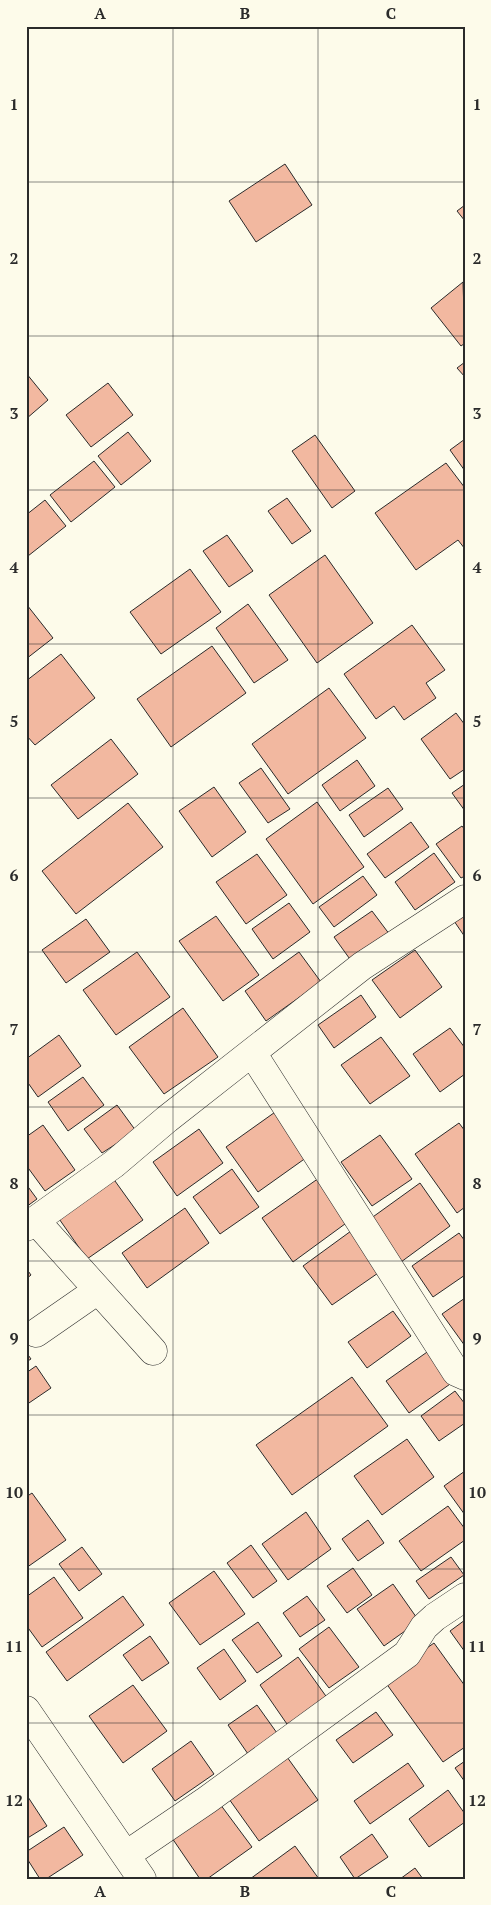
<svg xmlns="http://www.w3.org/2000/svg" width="491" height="1905" font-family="'PT Serif',serif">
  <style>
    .building { fill: #f2b8a0; stroke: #2b2b2b }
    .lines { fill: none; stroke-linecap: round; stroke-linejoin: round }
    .minor-casing { stroke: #2b2b2b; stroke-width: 29 }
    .minor { stroke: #fdfbea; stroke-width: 28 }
    .grid { fill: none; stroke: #2b2b2b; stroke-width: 1; stroke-opacity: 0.55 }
    .neatline { fill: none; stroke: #2b2b2b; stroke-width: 2 }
    .grid-label { font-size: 16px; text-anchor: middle; font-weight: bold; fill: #2b2b2b }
  </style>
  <rect width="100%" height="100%" fill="#fdfbea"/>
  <path class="building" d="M285,164l27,41 -56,37 -27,-41z
    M465,205v16l-8,-10z
    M463,282l2,61 -4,3 -30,-38z
    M465,362v15l-8,-9z
    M26,373l22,27 -22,19z
    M108,383l25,32 -42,32 -25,-32z
    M128,432l23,29 -30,24 -23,-29z
    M315,435l40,56 -23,17 -40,-57z
    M465,439v32l-15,-21z
    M94,461l21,26 -44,35 -21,-27z
    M446,463l19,25v61l-7,-9 -42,30 -41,-57z
    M287,498l24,33 -19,13 -24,-33z
    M45,500l21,26 -38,30 -2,-3v-38z
    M227,535l26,36 -24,16 -26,-36z
    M325,555l48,68 -56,40 -48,-68z
    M190,569l31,43 -60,42 -31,-42z
    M248,604l40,56 -34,23 -38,-55z
    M27,605l26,33 -27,21v-53z
    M412,625l33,45 -19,13 10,15 -32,22 -10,-14 -18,13 -32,-45z
    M212,646l34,47 -75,54 -34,-48z
    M61,654l34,44 -60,47 -9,-10v-54z
    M329,688l37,50 -78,56 -36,-50z
    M456,713l9,12v44l-15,10 -29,-40z
    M111,739l27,35 -60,45 -27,-34z
    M357,760l18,26 -35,25 -18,-26z
    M261,768l29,41 -22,14 -29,-40z
    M465,784v27l-13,-18z
    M214,787l32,45 -34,25 -33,-46z
    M388,788l15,21 -39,28 -15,-22z
    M317,802l47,65 -51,37 -47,-65z
    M128,803l35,44 -87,67 -34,-43z
    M411,822l18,25 -44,31 -18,-24z
    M462,826l3,4v46l-4,2 -25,-34z
    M434,853l21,29 -40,28 -20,-28z
    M257,854l30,41 -41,29 -30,-42z
    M363,876l14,19 -43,32 -15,-20z
    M289,903l21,29 -37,27 -21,-30z
    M372,911l18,24 -38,27 -18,-25z
    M465,913v24l-11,-16z
    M216,916l43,59 -36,26 -44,-60z
    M86,919l24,33 -44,31 -24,-33z
    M415,950l27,37 -42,31 -28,-38z
    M137,952l33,45 -54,38 -33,-45z
    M299,952l22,30 -55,39 -21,-30z
    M361,995l15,22 -42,31 -16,-23z
    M183,1008l35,49 -54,37 -35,-47z
    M450,1028l15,20v26l-25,18 -27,-38z
    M59,1035l22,31 -43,31 -12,-17v-21z
    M381,1037l29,39 -40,28 -29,-39z
    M83,1077l21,28 -36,26 -20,-29z
    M117,1105l19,26 -34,22 -18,-24z
    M278,1110l32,45 -52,37 -32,-45z
    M459,1123l6,8v76l-8,6 -42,-59z
    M43,1125l32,45 -30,21 -19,-26v-28z
    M199,1129l24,34 -46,33 -24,-34z
    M380,1135l32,44 -40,27 -31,-44z
    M232,1169l27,38 -39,27 -27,-37z
    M110,1174l33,46 -56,39 -32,-46z
    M319,1178l30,43 -56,41 -31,-44z
    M420,1183l30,43 -49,36 -31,-43z
    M26,1184l11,15 -11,8z
    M185,1208l24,35 -62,45 -25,-35z
    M351,1231l30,40 -49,34 -29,-39z
    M459,1233l6,8v34l-32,22 -21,-31z
    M26,1268l5,7 -5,4z
    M465,1298v48l-23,-32z
    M393,1311l18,25 -44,32 -19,-26z
    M430,1350l23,32 -44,31 -23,-32z
    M26,1352l5,7 -5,3z
    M36,1366l15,22 -25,17v-32z
    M352,1377l36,49 -96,69 -36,-50z
    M455,1391l10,13v19l-26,18 -18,-25z
    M407,1439l27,38 -52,38 -28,-39z
    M465,1471v44l-21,-29z
    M32,1493l34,47 -40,28v-71z
    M448,1506l17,23v11l-44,31 -22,-30z
    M306,1512l25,37 -43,31 -26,-36z
    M368,1520l16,23 -26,18 -16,-22z
    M251,1545l26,36 -24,17 -26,-35z
    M82,1547l20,27 -23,17 -20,-27z
    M451,1557l13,18 -35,24 -13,-18z
    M353,1568l19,27 -25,18 -20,-27z
    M214,1571l31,43 -45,31 -31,-42z
    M54,1577l29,41 -41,29 -16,-22v-28z
    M393,1584l26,37 -35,25 -27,-37z
    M123,1596l21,29 -77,56 -21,-29z
    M307,1596l18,24 -25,17 -17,-24z
    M465,1620v32l-15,-21z
    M258,1622l24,34 -25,17 -25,-33z
    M329,1627l30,40 -30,21 -30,-39z
    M150,1636l19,27 -27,18 -19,-26z
    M434,1643l31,43v61l-22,15 -60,-83z
    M224,1649l22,32 -26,19 -23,-32z
    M298,1657l30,42 -39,28 -29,-42z
    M133,1685l34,46 -44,32 -34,-47z
    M257,1705l20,28 -29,21 -20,-29z
    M376,1712l17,23 -40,28 -17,-23z
    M191,1741l23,33 -39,27 -23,-32z
    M287,1757l31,43 -59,41 -30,-42z
    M465,1761v21l-10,-14z
    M408,1763l16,23 -54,38 -16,-23z
    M448,1790l17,24v8l-36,25 -20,-28z
    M28,1797l19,29 -21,13v-41z
    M220,1804l32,43 -45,32h-7l-28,-41z
    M64,1827l19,28 -37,24h-6l-14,-22v-5z
    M372,1834l16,23 -33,22 -15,-22z
    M295,1846l24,33h-69z
    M415,1868l8,11h-23z"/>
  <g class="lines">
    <defs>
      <path id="minor" d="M253,1054l203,318 9,4
        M36,1221l117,130
        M26,1227l88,-63 53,-45 195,-153 103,-67
        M36,1333l62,-43
        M26,1710l116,169
        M126,1855l81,-55 200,-146 17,-27 11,-10 30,-20"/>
    </defs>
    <use href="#minor" class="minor-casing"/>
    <use href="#minor" class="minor"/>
  </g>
  <path class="grid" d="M173,26v1853M318,26v1853M26,182h439M26,336h439M26,490h439M26,644h439M26,798h439M26,952h439M26,1107h439M26,1261h439M26,1415h439M26,1569h439M26,1723h439"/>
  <rect width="491" height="1905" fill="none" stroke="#fdfbea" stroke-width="55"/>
  <rect x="28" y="28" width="436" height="1850" class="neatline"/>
  <g class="grid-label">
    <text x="100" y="19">A</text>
    <text x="245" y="19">B</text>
    <text x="391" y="19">C</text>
    <text x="14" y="110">1</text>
    <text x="477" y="110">1</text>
    <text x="14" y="264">2</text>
    <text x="477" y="264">2</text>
    <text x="14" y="419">3</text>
    <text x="477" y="419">3</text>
    <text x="14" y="573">4</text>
    <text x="477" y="573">4</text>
    <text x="14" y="727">5</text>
    <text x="477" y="727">5</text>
    <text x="14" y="881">6</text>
    <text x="477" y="881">6</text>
    <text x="14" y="1035">7</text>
    <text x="477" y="1035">7</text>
    <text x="14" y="1189">8</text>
    <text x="477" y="1189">8</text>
    <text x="14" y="1344">9</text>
    <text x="477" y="1344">9</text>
    <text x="14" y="1498">10</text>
    <text x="477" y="1498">10</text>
    <text x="14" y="1652">11</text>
    <text x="477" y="1652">11</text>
    <text x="14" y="1806">12</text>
    <text x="477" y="1806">12</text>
    <text x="100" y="1897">A</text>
    <text x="245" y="1897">B</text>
    <text x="391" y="1897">C</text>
  </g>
</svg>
